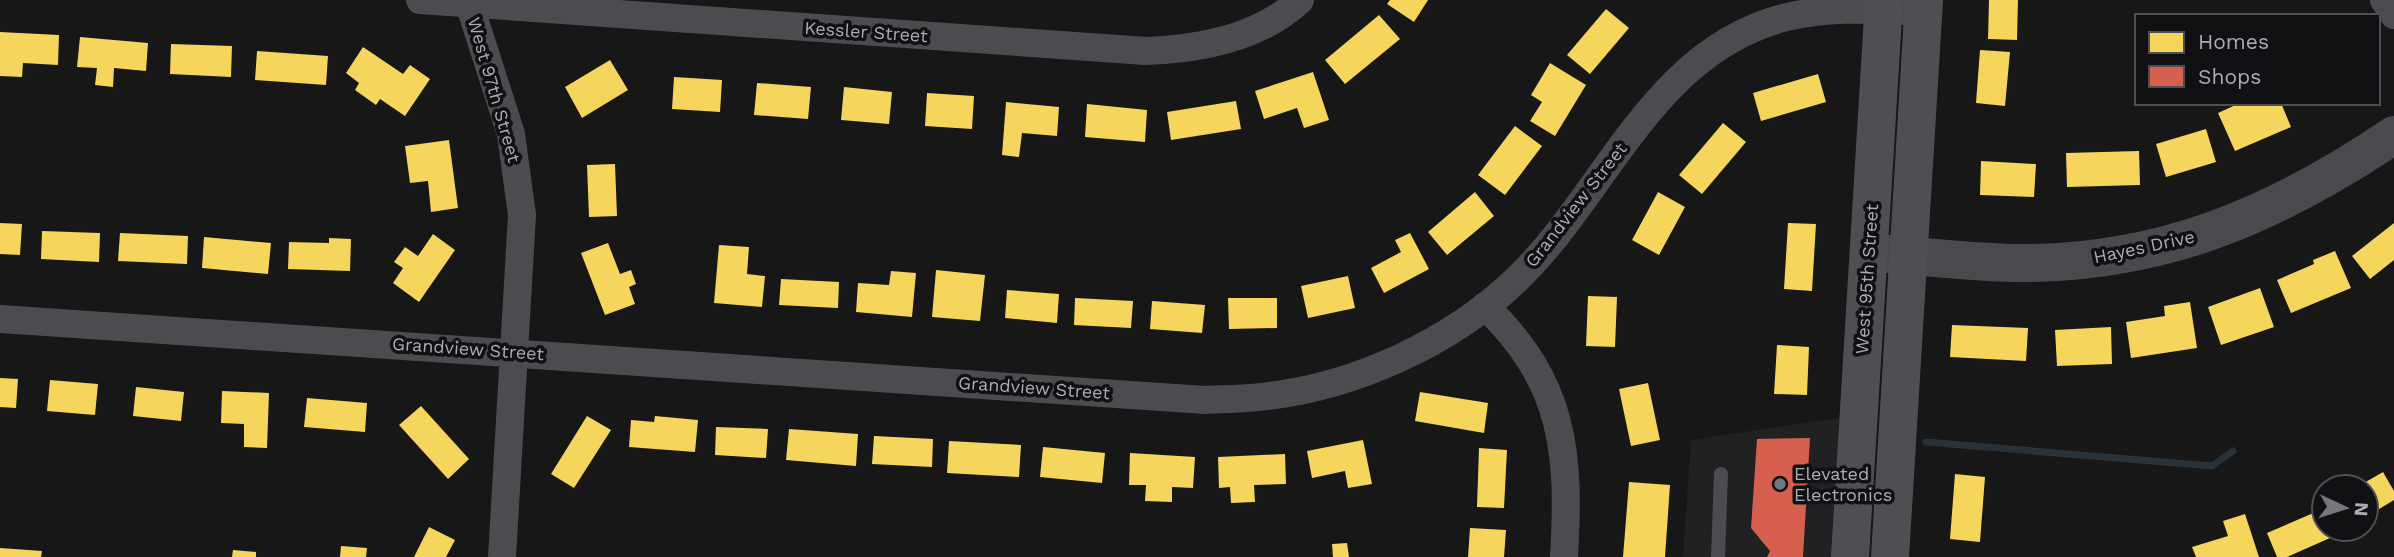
<svg xmlns="http://www.w3.org/2000/svg" width="2394" height="557" font-family="'Work Sans',sans-serif">
  <style>
    .built { fill: #212123 }
    .homes { fill: #f6d55c }
    .shops { fill: #d6604d }
    .lines { fill: none; stroke-linecap: round; stroke-linejoin: round }
    .stream { stroke: #2a3239; stroke-width: 7 }
    .lane { stroke: #4b4c50; stroke-width: 14 }
    .street { stroke: #4b4c50; stroke-width: 28 }
    .secondary { stroke: #4a4a4e; stroke-width: 38 }
    .primary { stroke: #4d4f52; stroke-width: 38 }
    .poi-dot { fill: #757880; stroke: #111113; stroke-width: 2.5 }
    .labels { text-anchor: middle; stroke-width: 7; stroke-linejoin: round; paint-order: stroke }
    .street-label { font-size: 18px; fill: #a8adb8; stroke: #111113 }
    .poi-label { font-size: 18px; fill: #a8adb8; stroke: #111113; text-anchor: start }
  </style>
  <rect width="100%" height="100%" fill="#171717"/>
  <path class="built" d="M1844,417l-9,140h-152l8,-117z"/>
  <path class="homes" d="M1390,0h38l-14,22 -27,-18z
    M1989,0h29l-1,40 -29,-1z
    M1606,9l23,19 -39,46 -23,-19z
    M1379,15l21,24 -55,45 -20,-24z
    M0,32l59,3 -1,30 -35,-2 -1,14 -22,-1z
    M80,37l68,6 -2,28 -32,-3 -1,19 -18,-2 2,-17 -20,-1z
    M171,44l61,2 -1,31 -61,-3z
    M363,47l40,27 7,-9 20,14 -25,37 -25,-17 -4,6 -21,-15 4,-7 -13,-10z
    M1980,50l30,2 -5,54 -29,-3z
    M257,51l71,5 -2,29 -71,-5z
    M610,60l18,30 -46,28 -17,-31z
    M1550,63l36,22 -31,51 -25,-15 12,-19 -11,-7z
    M1313,72l16,48 -25,8 -7,-20 -33,11 -9,-28z
    M1818,74l8,28 -65,19 -8,-28z
    M674,77l48,3 -2,32 -48,-3z
    M757,83l54,4 -3,32 -54,-4z
    M844,87l48,5 -3,32 -48,-4z
    M927,93l47,3 -2,33 -47,-3z
    M1236,101l5,28 -70,11 -4,-28z
    M1006,102l53,5 -2,29 -35,-3 -3,24 -17,-2z
    M2240,103l10,3 31,-3 10,24 -56,24 -17,-38z
    M1087,104l60,6 -2,32 -60,-5z
    M1723,123l23,19 -44,52 -23,-19z
    M1515,126l27,20 -37,49 -27,-20z
    M2206,129l10,33 -50,15 -10,-33z
    M449,140l9,68 -27,4 -3,-31 -18,2 -5,-37z
    M2139,151l1,34 -73,2 -1,-34z
    M1981,161l55,3 -2,33 -54,-2z
    M615,164l2,52 -28,1 -2,-52z
    M1475,192l19,24 -47,39 -19,-23z
    M1658,192l27,15 -26,48 -27,-15z
    M0,223l22,1 -2,31 -20,-1z
    M1788,223l28,1 -4,67 -28,-2z
    M2394,223v37l-24,19 -18,-23z
    M42,231l58,2 -1,29 -58,-3z
    M120,233l68,3 -1,28 -69,-3z
    M1410,233l19,36 -45,24 -13,-25 30,-16 -6,-12z
    M433,234l22,16 -36,52 -26,-19 10,-15 -9,-6 11,-15 13,9z
    M204,237l67,6 -3,31 -66,-6z
    M329,238l22,1 -1,32 -62,-2 1,-27 40,1z
    M608,243l12,31 11,-4 5,14 -7,3 6,17 -30,11 -24,-62z
    M719,245l30,2 -2,27 18,2 -3,31 -48,-4z
    M2335,251l16,37 -60,25 -14,-33 37,-16 -1,-4z
    M936,270l49,5 -5,46 -48,-4z
    M891,271l25,2 -4,44 -56,-5 2,-29 31,2z
    M1348,276l7,32 -47,10 -7,-32z
    M781,279l58,3 -1,26 -59,-3z
    M2260,288l14,39 -53,18 -13,-38z
    M1007,290l52,4 -2,29 -52,-5z
    M1588,296l29,1 -2,50 -29,-1z
    M1075,298l58,3 -2,27 -57,-3z
    M1228,298h49v30l-48,1z
    M1152,301l53,4 -3,28 -52,-4z
    M2190,302l7,46 -66,10 -5,-36 39,-6 -1,-10z
    M1952,325l76,3 -2,33 -76,-4z
    M2111,327l1,37 -55,2 -2,-36z
    M1777,345l32,2 -2,48 -33,-1z
    M0,378l18,1 -2,29 -16,-1z
    M50,380l48,4 -3,31 -48,-4z
    M1648,383l12,57 -29,6 -12,-57z
    M136,387l48,5 -3,29 -48,-5z
    M222,391l47,2 -2,55 -23,-1v-23l-23,-1z
    M1420,392l68,11 -4,30 -69,-12z
    M307,398l60,5 -2,29 -61,-5z
    M421,406l48,53 -21,20 -49,-54z
    M587,416l24,14 -37,58 -23,-14z
    M655,416l43,4 -3,32 -66,-5 2,-27 23,2z
    M716,427l52,2 -2,29 -51,-3z
    M789,429l69,5 -2,32 -70,-6z
    M874,436l59,3 -1,28 -60,-3z
    M1363,440l9,44 -24,4 -3,-17 -33,7 -5,-27z
    M949,441l72,4 -2,32 -72,-4z
    M1043,447l62,6 -3,30 -62,-6z
    M1479,448l28,2 -3,58 -27,-1z
    M1130,453l65,4 -2,31 -21,-1v15l-27,-1 1,-16h-17z
    M1285,454l1,30 -32,1 1,17 -24,1 -1,-16 -11,1 -1,-31z
    M2383,472l11,19v9l-28,17v-30h-9z
    M1955,474l30,3 -5,65 -30,-3z
    M1629,482l41,3 -5,72h-42z
    M2318,511l12,27 -43,19h-10l-10,-24z
    M2245,514l14,43h-63l-4,-10 36,-11 -5,-15z
    M429,527l26,13 -9,17h-32z
    M1470,528l36,2 -2,27h-36z
    M1347,543l2,14h-16l-1,-13z
    M341,546l26,2 -1,9h-26z
    M0,548l42,3 -1,6h-41z
    M233,550l23,2v5h-24z"/>
  <path class="shops" d="M1810,438l-7,119h-36l3,-6 -19,-23 6,-89z"/>
  <g class="lines">
    <path class="stream" d="M1926,442l286,24 21,-15"/>
    <path class="lane" d="M1718,557l3,-83"/>
    <path class="street" d="M420,0l726,51c53,-2 114,-13 154,-51
      M468,0l43,134 11,81 -20,342
      M2384,0l10,15
      M1485,306c80,77 85,147 79,251
      M0,319l1205,81c21,-1 43,-1 64,-4 88,-11 181,-53 246,-115 92,-87 137,-231 272,-264 37,-9 78,-8 116,-6"/>
    <path class="secondary" d="M1875,253c46,3 92,9 138,10 147,2 261,-47 381,-128"/>
    <path class="primary" d="M1850,557l34,-557
      M1890,557l34,-557"/>
  </g>
  <circle class="poi-dot" cx="1780" cy="484" r="7"/>
  <g class="labels">
    <g class="street-label">
      <text transform="translate(866 32) rotate(4)" y="6">Kessler Street</text>
      <text transform="translate(494 90) rotate(74)" y="6">West 97th Street</text>
      <text transform="translate(1576 205) rotate(-52)" y="6">Grandview Street</text>
      <text transform="translate(2144 247) rotate(-12)" y="6">Hayes Drive</text>
      <text transform="translate(1867 279) rotate(-86)" y="6">West 95th Street</text>
      <text transform="translate(468 349) rotate(4)" y="6">Grandview Street</text>
      <text transform="translate(1034 388) rotate(4)" y="6">Grandview Street</text>
    </g>
    <g class="poi-label">
      <text x="1794" y="480">Elevated<tspan x="1794" dy="21">Electronics</tspan></text>
    </g>
  </g>
  <rect x="2135" y="14" width="245" height="91" fill="#111113" stroke="#4d4f55" stroke-width="2"/>
  <rect x="2149" y="32" width="35" height="21" fill="#f6d55c" stroke="#4d4f55" stroke-width="2"/>
  <text x="2198" y="49" font-size="21" fill="#a8adb8">Homes</text>
  <rect x="2149" y="66" width="35" height="21" fill="#d6604d" stroke="#4d4f55" stroke-width="2"/>
  <text x="2198" y="84" font-size="21" fill="#a8adb8">Shops</text>
  <g transform="translate(2345 508) rotate(94)"><circle r="33" fill="#111113" stroke="#4d4f55" stroke-width="2"/>
  <path d="M0-5L12 26L0 18L-12 26Z" fill="#757880"/>
  <text y="-10" font-size="19" font-weight="bold" text-anchor="middle" fill="#a8adb8">N</text>
  </g>
</svg>
